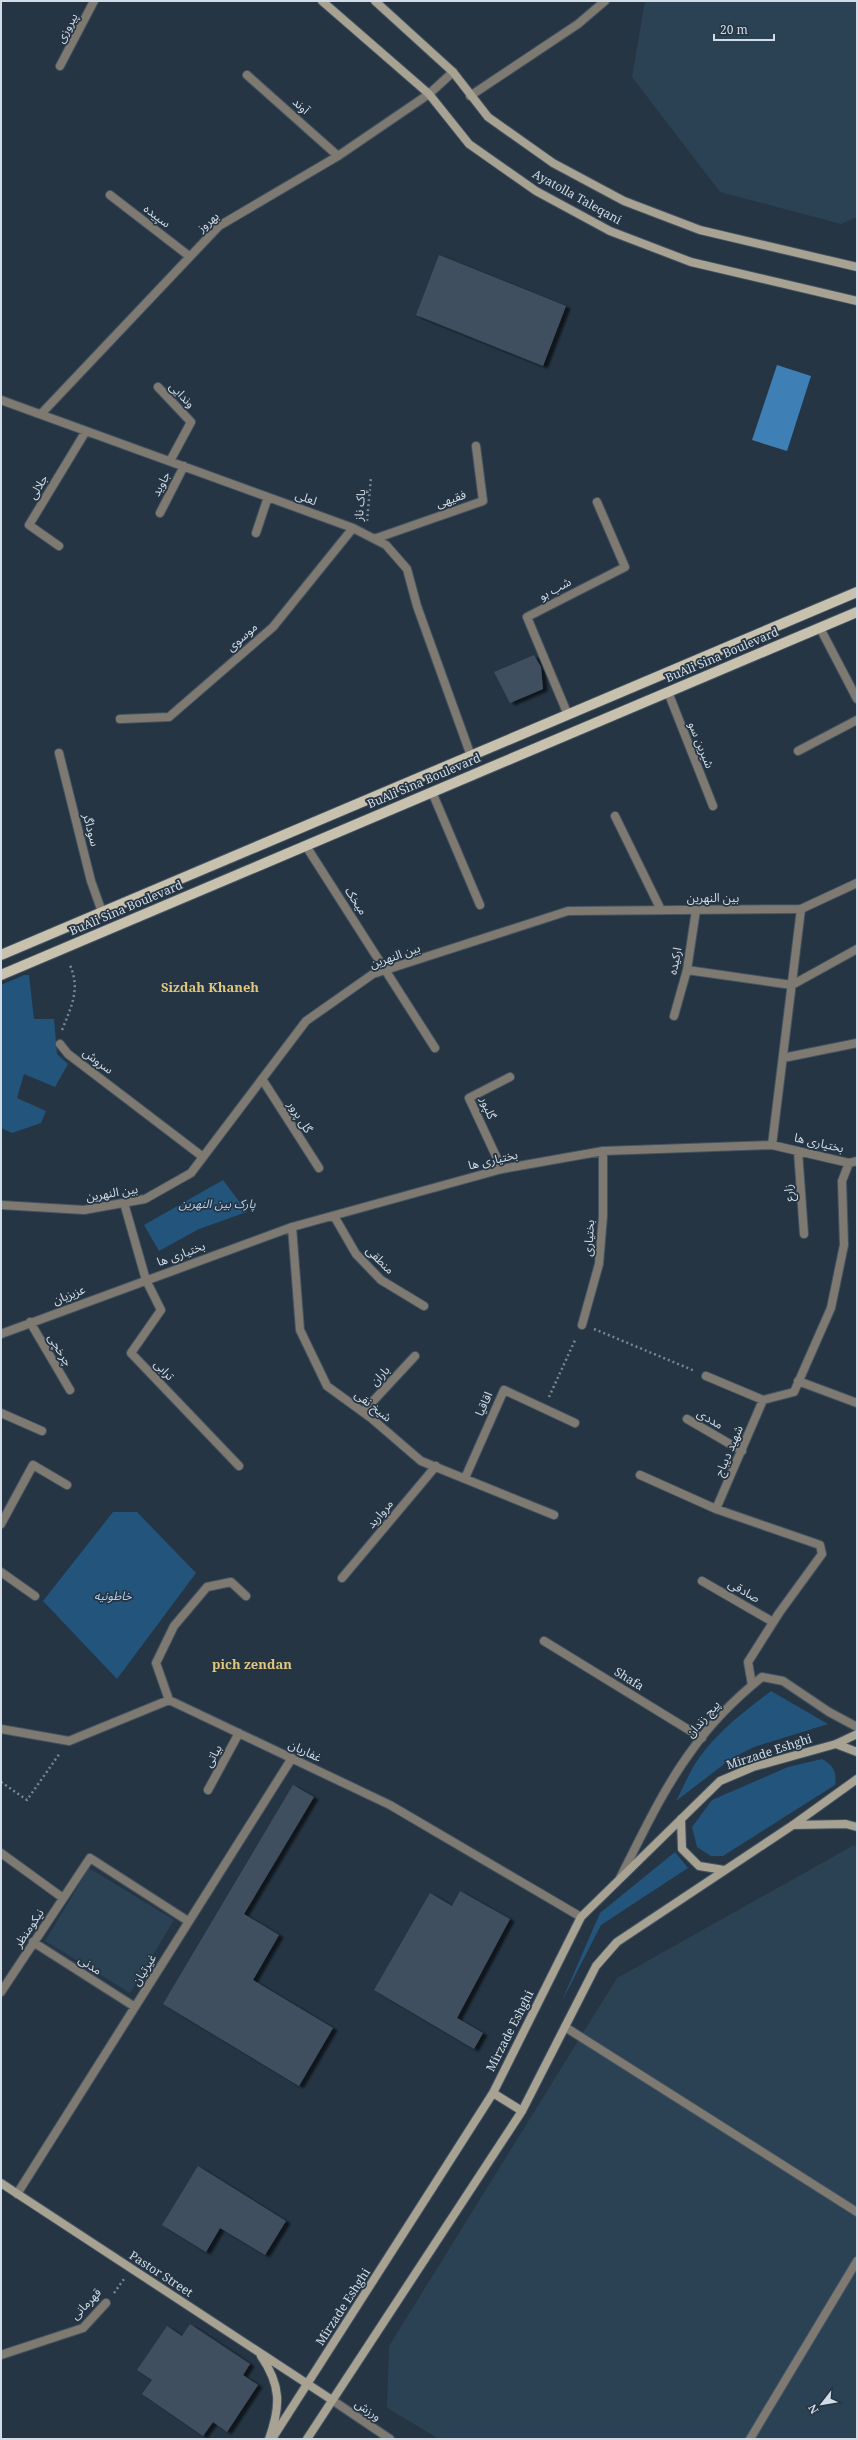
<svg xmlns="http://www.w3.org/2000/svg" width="858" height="2440" font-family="'Noto Serif','Noto Sans Arabic',serif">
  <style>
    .built { fill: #2b4154 }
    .green { fill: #23547c }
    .water { fill: #3e7fb5 }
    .building { fill: #3f505f; filter: url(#shadow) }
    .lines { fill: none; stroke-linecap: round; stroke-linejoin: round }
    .service-casing { stroke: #445361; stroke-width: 10 }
    .minor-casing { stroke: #445361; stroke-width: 10 }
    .tertiary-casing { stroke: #445361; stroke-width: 10 }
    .secondary-casing { stroke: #445361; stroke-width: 10 }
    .primary-casing { stroke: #445361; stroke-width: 12 }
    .path { stroke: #798692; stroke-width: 2.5; stroke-dasharray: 2 3; stroke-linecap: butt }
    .service { stroke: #7e7a71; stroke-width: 8 }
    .minor { stroke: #7e7a71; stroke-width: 8 }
    .tertiary { stroke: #7e7a71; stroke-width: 8 }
    .secondary { stroke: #a8a293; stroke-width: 8 }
    .primary { stroke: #c8c1ad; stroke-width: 10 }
    .labels { text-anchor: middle; stroke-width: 3.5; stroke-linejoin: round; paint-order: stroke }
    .street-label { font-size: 12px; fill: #d2dce6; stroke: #253544 }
    .park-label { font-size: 12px; font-style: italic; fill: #b1d1ef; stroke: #253544 }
    .neighbourhood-label { font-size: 13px; font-weight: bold; fill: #e2c87c; stroke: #253544 }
  </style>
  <defs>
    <filter id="shadow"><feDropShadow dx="4.5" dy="2.5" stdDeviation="1" flood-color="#0009"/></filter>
  </defs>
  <rect width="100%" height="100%" fill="#253544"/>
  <path class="built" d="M645,1h212v216l-16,7 -121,-32 -88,-115z
    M854,1845l3,2v592h-418l-52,-31 2,-62 228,-368z
    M89,1868l85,52 -44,73 -85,-52z"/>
  <path class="green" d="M24,975h5l5,44h20l3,35 11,10 -13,23 -31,-13 -7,24 29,13 -5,12 -29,10 -11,-5v-143z
    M223,1180l24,32 -48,17 -40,22 -15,-26z
    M113,1512h24l59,61 -79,106 -74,-78z
    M771,1691l57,33 -74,23 -22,11 -56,43c6,-11 11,-23 17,-34 19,-31 49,-54 78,-76z
    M822,1759c12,7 15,13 13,26l-112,71h-12l-14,-9 -5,-20 20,-27 76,-33z
    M675,1852l13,16 -87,57 -40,78 39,-90z"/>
  <path class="water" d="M777,365l34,11 -24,75 -35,-11z"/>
  <path class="building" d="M439,255l127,51 -23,60 -127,-51z
    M534,655l7,12 2,22 -33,14 -16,-31z
    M293,1785l21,12 -70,117 35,21 -26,45 80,48 -34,58 -136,-82z
    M460,1891l50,28 -53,99 26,15 -9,16 -100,-59 56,-97 22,13z
    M198,2166l88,55 -21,34 -45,-27 -14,24 -44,-27z
    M190,2324l60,40 -7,11 15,10 -31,47 -14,-10 -10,14 -61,-42 10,-14 -15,-10 30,-44 15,10z"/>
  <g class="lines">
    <defs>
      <path id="service" d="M470,96l108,-72 27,-23
        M702,1581l71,41
        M544,1641l158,97
        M565,2027l292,185
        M750,2439l107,-178"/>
      <path id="minor" d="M60,66l34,-65
        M247,75l91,81
        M110,195l79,61
        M158,387l33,35 -21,39
        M1,400l352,128 33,17 21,24 10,37 54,150
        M41,414l178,-188 119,-70 91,-62 24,-22
        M160,513l24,-47
        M256,533l12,-36
        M374,539l109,-38 -7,-55
        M59,546l-30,-21 57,-94
        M820,628l37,71
        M668,692l45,114
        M568,715l-41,-98 98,-50 -28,-65
        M120,719l49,-2 104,-90 80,-99
        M798,751l59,-31
        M59,753l32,128 11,31
        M432,792l48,113
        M615,816l46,94
        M306,846l129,202
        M687,970l105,15 65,-36
        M674,1016l13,-46 9,-60
        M60,1044l8,10 135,103
        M783,1058l74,-15
        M262,1079l57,89
        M772,1145l29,-236
        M798,1151l6,83
        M502,1169l-33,-71 41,-21
        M124,1203l22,77 15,30 -30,43 108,113
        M334,1216l22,38 25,26 43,26
        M292,1227l8,103 27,56 44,32 50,43 133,54
        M30,1322l40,68
        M582,1325l17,-61 4,-48v-65
        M1,1334l291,-107 210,-58 101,-18 169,-6 77,18 8,-2
        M706,1376l57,24
        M798,1381l59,22
        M363,1412l52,-56
        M1,1413l41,18
        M687,1419l55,32
        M640,1475l76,34
        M465,1478l39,-88 71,33
        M1,1524l32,-59 34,20
        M1,1572l34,24
        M342,1578l94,-112
        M752,1685l-4,-23 31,-49 43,-59 -2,-9 -104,-36 47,-109 31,-8 37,-84 13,-63 -2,-64 7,-18
        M169,1700l-13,-37 18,-37 33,-39 24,-5 15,14
        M1,1729l68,12 100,-41 221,105 191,112
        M208,1790l31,-57
        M1,1853l62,45
        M620,1878c22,-43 43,-89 72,-128 19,-27 44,-52 70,-73l21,4 46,31 28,15
        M33,1942l102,65
        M1,1992l89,-134 98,63
        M17,2194l275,-436
        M1,2355l82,-27 23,-25"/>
      <path id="tertiary" d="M1,1205l83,5 61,-11 46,-26 115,-152 67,-47 195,-63 233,-2 56,-26
        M332,2400l58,39"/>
      <path id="secondary" d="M322,1l107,93 40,50 67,47 74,40 81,31 166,39
        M375,1l78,71 35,45 65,46 71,38 76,29 157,37
        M836,1744l21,8
        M681,1819l1,30 17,17 25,4
        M793,1825l53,-1 11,3
        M493,2093l29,18
        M1,2183l331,217
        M261,2356c20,29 20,50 8,83
        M272,2439l221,-346 88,-176 139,-136 33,-14 83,-23 21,-10
        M307,2439l215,-328 74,-145 21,-24 176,-117 64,-46"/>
      <path id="primary" d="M1,955l856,-363
        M1,975l856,-363"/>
    </defs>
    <use href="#service" class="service-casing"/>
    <use href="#minor" class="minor-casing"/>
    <use href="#tertiary" class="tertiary-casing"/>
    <use href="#secondary" class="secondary-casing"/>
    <use href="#primary" class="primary-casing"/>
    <path class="path" d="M367,521l4,-44
      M62,1030c10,-25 19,-42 7,-67
      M594,1329l101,42
      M549,1397l27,-59
      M1,1782l26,18 33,-47
      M114,2293l10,-14"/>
    <use href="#service" class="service"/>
    <use href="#minor" class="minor"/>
    <use href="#tertiary" class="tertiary"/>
    <use href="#secondary" class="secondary"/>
    <use href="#primary" class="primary"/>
  </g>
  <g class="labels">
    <g class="street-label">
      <text transform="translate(67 28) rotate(-62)" y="4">پیروزی</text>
      <text transform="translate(301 106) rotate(42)" y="4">آوند</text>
      <text transform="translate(577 197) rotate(29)" y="4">Ayatolla Taleqani</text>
      <text transform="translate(157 216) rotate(37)" y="4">سپیده</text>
      <text transform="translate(208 222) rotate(-40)" y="4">بهروز</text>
      <text transform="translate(182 395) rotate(46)" y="4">وندایی</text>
      <text transform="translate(161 484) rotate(-63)" y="4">جاوید</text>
      <text transform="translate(38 487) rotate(-59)" y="4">جلالی</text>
      <text transform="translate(306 498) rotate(20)" y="4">لعلی</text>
      <text transform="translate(451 499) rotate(-19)" y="4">فقیهی</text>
      <text transform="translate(360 505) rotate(-85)" y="4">پاک ناز</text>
      <text transform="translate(555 589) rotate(-28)" y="4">شب بو</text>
      <text transform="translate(242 637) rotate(-41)" y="4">موسوی</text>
      <text transform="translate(722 655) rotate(-23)" y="4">BuAli Sina Boulevard</text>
      <text transform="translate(701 745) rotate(68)" y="4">شیرین سو</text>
      <text transform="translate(424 781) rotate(-23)" y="4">BuAli Sina Boulevard</text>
      <text transform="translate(91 830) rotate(76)" y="4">سوداگر</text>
      <text x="713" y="902">بین النهرین</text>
      <text transform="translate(356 901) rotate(57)" y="4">میخک</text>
      <text transform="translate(126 908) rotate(-23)" y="4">BuAli Sina Boulevard</text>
      <text transform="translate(395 956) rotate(-19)" y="4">بین النهرین</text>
      <text transform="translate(675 961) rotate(-79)" y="4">ارکیده</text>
      <text transform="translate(98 1061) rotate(37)" y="4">سروش</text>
      <text transform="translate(488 1108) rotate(68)" y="4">گلپور</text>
      <text transform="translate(300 1117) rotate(58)" y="4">گل پرور</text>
      <text transform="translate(819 1143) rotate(13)" y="4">بختیاری ها</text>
      <text transform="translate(493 1160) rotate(-13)" y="4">بختیاری ها</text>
      <text transform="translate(112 1193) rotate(-9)" y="4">بین النهرین</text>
      <text transform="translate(789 1193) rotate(-95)" y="4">زارع</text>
      <text transform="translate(589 1238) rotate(-86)" y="4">بختیاری</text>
      <text transform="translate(181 1254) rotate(-20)" y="4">بختیاری ها</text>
      <text transform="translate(380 1260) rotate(45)" y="4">منطقی</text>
      <text transform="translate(69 1295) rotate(-21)" y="4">عزیزیان</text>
      <text transform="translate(60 1350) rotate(59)" y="4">چرخچی</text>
      <text transform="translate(164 1370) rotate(46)" y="4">ترابی</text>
      <text transform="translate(380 1376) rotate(-47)" y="4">باران</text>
      <text transform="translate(484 1404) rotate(-66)" y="4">اقاقیا</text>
      <text transform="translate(373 1406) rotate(38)" y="4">شیخ نقی</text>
      <text transform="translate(710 1419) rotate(30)" y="4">مددی</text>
      <text transform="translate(729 1451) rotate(-67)" y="4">شهید دیباج</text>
      <text transform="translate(380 1514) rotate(-50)" y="4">مروارید</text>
      <text transform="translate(744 1591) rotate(30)" y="4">صادقی</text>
      <text transform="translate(629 1679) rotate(32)" y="4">Shafa</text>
      <text transform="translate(703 1719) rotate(-49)" y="4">پیچ زندان</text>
      <text transform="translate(305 1751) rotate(25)" y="4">غفاریان</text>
      <text transform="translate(769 1752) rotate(-18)" y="4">Mirzade Eshghi</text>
      <text transform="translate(213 1756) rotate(-61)" y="4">بیاتی</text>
      <text transform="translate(29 1928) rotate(-56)" y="4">نیکومنظر</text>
      <text transform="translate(90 1965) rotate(33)" y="4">مدنی</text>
      <text transform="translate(144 1970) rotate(-58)" y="4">غیرتیان</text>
      <text transform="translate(510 2031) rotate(-63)" y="4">Mirzade Eshghi</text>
      <text transform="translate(161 2274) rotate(33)" y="4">Pastor Street</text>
      <text transform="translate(86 2304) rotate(-46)" y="4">قهرمانی</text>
      <text transform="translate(343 2307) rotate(-57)" y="4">Mirzade Eshghi</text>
      <text transform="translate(368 2410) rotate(34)" y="4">ورزش</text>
    </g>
    <g class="park-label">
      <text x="217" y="1208">پارک بین النهرین</text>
      <text x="113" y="1600">خاطونیه</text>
    </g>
    <g class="neighbourhood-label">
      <text x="210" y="992">Sizdah Khaneh</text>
      <text x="252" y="1669">pich zendan</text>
    </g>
  </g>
  <rect width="858" height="2440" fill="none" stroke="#d2dce6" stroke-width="4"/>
  <g transform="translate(822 2404) rotate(239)" stroke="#253544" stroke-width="3" paint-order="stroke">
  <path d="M0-3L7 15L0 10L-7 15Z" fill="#d2dce6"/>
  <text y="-6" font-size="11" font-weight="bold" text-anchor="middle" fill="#d2dce6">N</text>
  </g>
  <path d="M714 34v6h60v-6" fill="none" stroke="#d2dce6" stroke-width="2"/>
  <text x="720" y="34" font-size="12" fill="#d2dce6" stroke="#253544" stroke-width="3" paint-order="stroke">20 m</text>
</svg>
